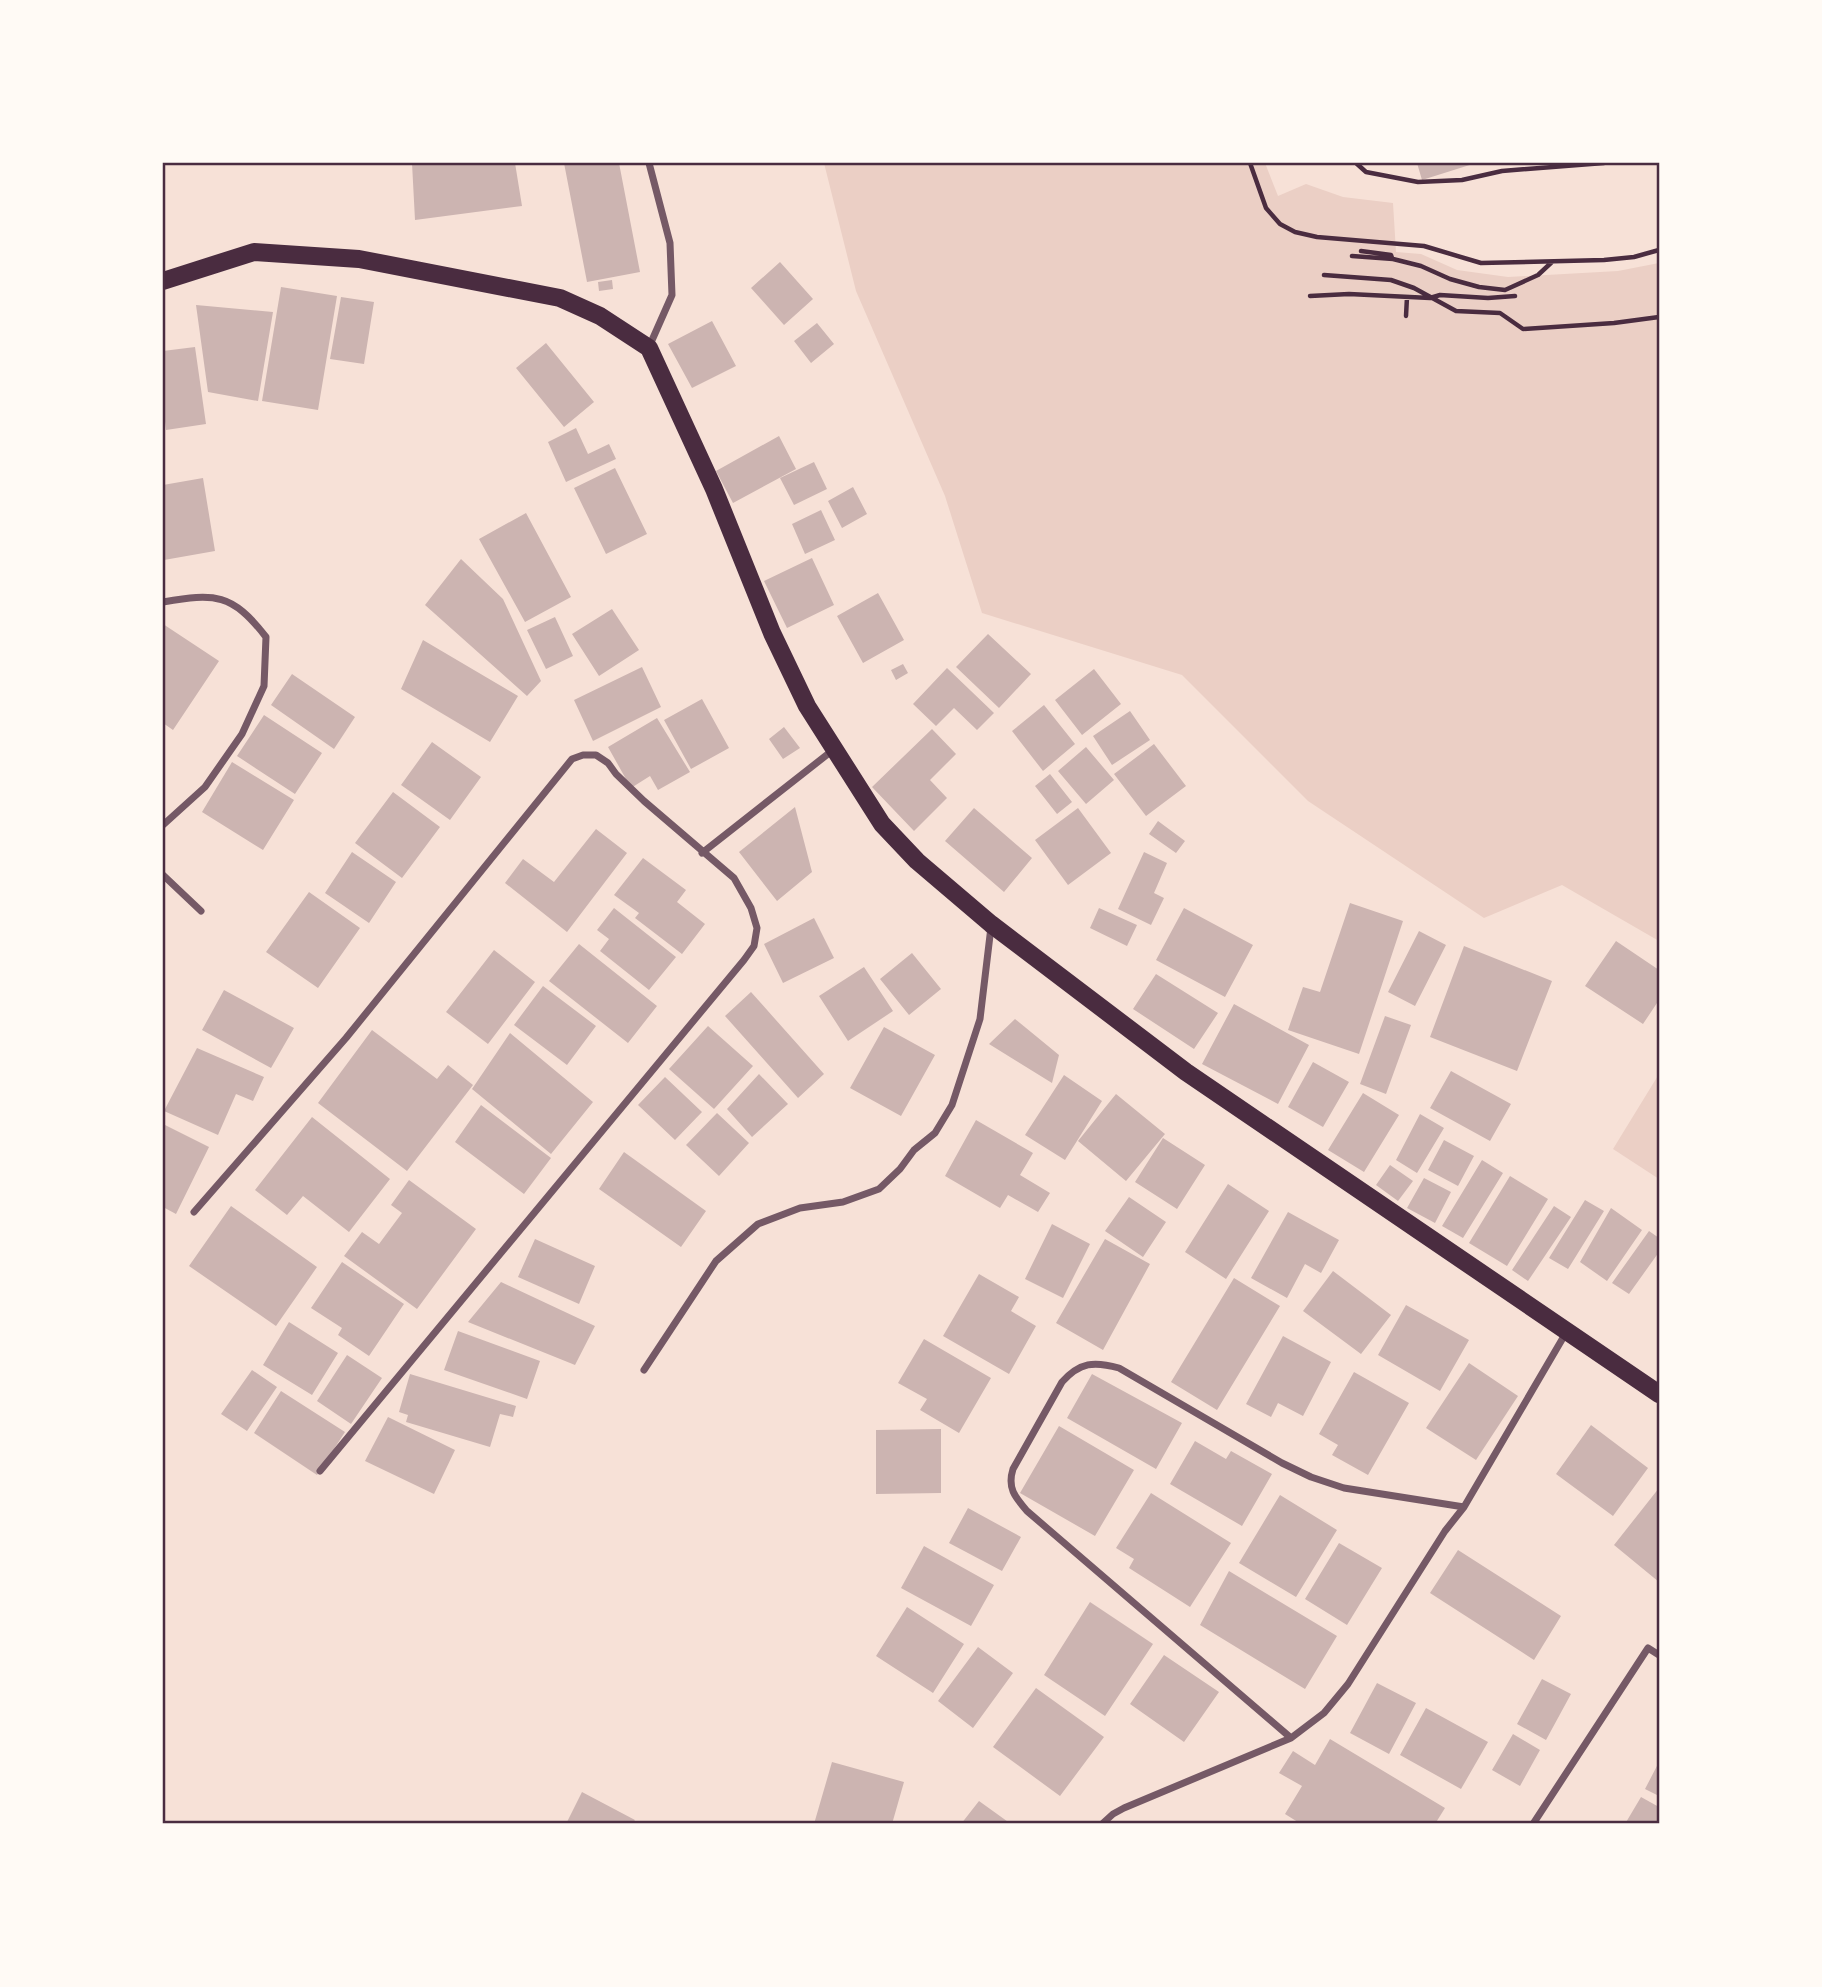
<svg xmlns="http://www.w3.org/2000/svg" width="1822" height="1987" font-family="'Golos Text',sans-serif">
  <style>
    .green { fill: #ebcfc5 }
    .building { fill: #ccb4b1 }
    .lines { fill: none; stroke-linecap: round; stroke-linejoin: round }
    .path { stroke: #4a2c40; stroke-width: 4.5 }
    .minor { stroke: #755966; stroke-width: 7 }
    .primary { stroke: #4a2c40; stroke-width: 18 }
    .neatline { fill: none; stroke: #4a2c40; stroke-width: 2.5 }
  </style>
  <rect width="100%" height="100%" fill="#f7e1d7"/>
  <path class="green" d="M824,163h441l13,33 28,-12 37,13 50,6 3,49 25,2 36,16 51,7 110,-6 41,-8v678l-97,-56 -78,33 -176,-117 -126,-126 -200,-62 -37,-117 -89,-205z
    M1659,1074v105l-46,-30z"/>
  <path class="building" d="M412,163h103l7,43 -107,14z
    M564,163h55l21,109 -53,10z
    M1417,163h59l-54,17z
    M780,262l33,37 -29,26 -33,-37z
    M612,280l1,9 -14,2 -1,-9z
    M281,287l56,9 -19,114 -56,-9z
    M341,297l33,5 -10,62 -34,-5z
    M196,305l77,7 -15,89 -50,-9z
    M712,321l24,45 -44,22 -24,-44z
    M817,323l17,21 -23,19 -17,-22z
    M546,343l48,59 -30,25 -48,-59z
    M195,347l11,77 -40,6 -3,-26v-53z
    M576,428l12,26 21,-10 7,15 -50,23 -18,-40z
    M779,436l17,33 -63,34 -17,-32z
    M814,462l13,27 -33,16 -14,-27z
    M615,468l32,66 -41,20 -32,-66z
    M203,478l12,73 -51,9 -1,-75z
    M853,487l14,27 -25,14 -14,-27z
    M821,510l14,30 -30,14 -13,-30z
    M526,513l45,84 -46,25 -46,-83z
    M812,558l22,47 -47,23 -23,-47z
    M461,559l42,40 38,82 -14,15 -102,-91z
    M878,593l26,47 -41,23 -26,-47z
    M612,609l27,41 -40,26 -27,-42z
    M555,617l18,39 -27,13 -19,-39z
    M163,624l56,37 -46,69 -10,-7z
    M988,634l43,40 -32,34 -43,-41z
    M423,640l95,56 -28,46 -89,-53z
    M903,664l5,9 -12,7 -5,-10z
    M642,667l19,40 -68,34 -19,-41z
    M947,668l47,45 -17,17 -23,-22 -18,18 -23,-22z
    M1094,669l27,35 -39,31 -27,-35z
    M292,674l63,43 -21,32 -63,-44z
    M702,699l27,49 -38,21 -27,-49z
    M1044,705l31,39 -32,27 -31,-40z
    M1130,711l20,29 -38,25 -19,-29z
    M264,715l58,38 -27,41 -58,-38z
    M657,718l33,54 -32,18 -8,-14 -19,12 -23,-41z
    M784,727l16,21 -17,11 -14,-20z
    M932,729l24,25 -26,26 17,18 -33,33 -42,-44z
    M432,742l49,35 -31,43 -49,-35z
    M1154,744l32,42 -40,30 -32,-42z
    M1086,747l28,33 -28,24 -28,-33z
    M232,762l62,38 -31,50 -61,-38z
    M1050,774l22,28 -15,12 -22,-28z
    M393,792l47,35 -38,51 -47,-35z
    M795,807l17,65 -35,29 -38,-49z
    M974,808l58,50 -28,34 -59,-51z
    M1078,808l33,45 -43,32 -33,-45z
    M1158,821l27,20 -9,12 -27,-19z
    M596,829l31,24 -60,79 -62,-49 18,-24 31,23z
    M352,852l44,30 -27,41 -44,-30z
    M1144,852l23,11 -13,30 10,5 -13,27 -33,-16z
    M643,858l43,32 -9,12 28,22 -23,30 -47,-36 4,-5 -25,-18z
    M309,892l51,36 -42,60 -52,-36z
    M1350,903l53,18 -44,133 -71,-24 15,-43 17,5z
    M614,908l62,49 -27,33 -49,-39 9,-12 -12,-9z
    M1099,908l38,17 -10,21 -37,-18z
    M1184,908l69,37 -28,52 -69,-37z
    M814,918l20,40 -51,25 -19,-39z
    M1419,931l27,14 -31,61 -27,-14z
    M1616,941l43,29v30l-16,24 -58,-38z
    M579,944l78,62 -29,37 -79,-62z
    M1464,946l88,35 -35,90 -87,-34z
    M494,950l41,32 -47,62 -42,-32z
    M912,953l29,36 -32,26 -29,-36z
    M864,967l29,44 -45,30 -29,-45z
    M1156,974l62,39 -24,36 -61,-40z
    M543,986l53,40 -29,39 -53,-40z
    M224,990l70,38 -23,40 -69,-38z
    M751,992l73,82 -26,24 -73,-82z
    M1234,1004l75,41 -31,59 -76,-40z
    M1385,1016l26,9 -25,69 -26,-10z
    M1015,1019l44,36 -7,28 -63,-39z
    M708,1026l45,40 -39,43 -45,-40z
    M884,1027l51,28 -34,61 -51,-28z
    M372,1030l65,49 11,-14 25,20 -66,86 -89,-68z
    M510,1033l83,69 -42,52 -79,-65z
    M197,1048l67,29 -11,24 -17,-7 -18,41 -54,-24z
    M1313,1062l36,20 -26,45 -35,-20z
    M1451,1071l60,33 -21,37 -60,-33z
    M759,1074l29,30 -36,33 -25,-28z
    M1064,1075l38,26 -37,59 -40,-25z
    M665,1077l37,35 -27,28 -37,-35z
    M1363,1093l36,22 -35,57 -36,-22z
    M1116,1094l49,40 -39,47 -48,-40z
    M481,1105l70,53 -27,36 -69,-52z
    M717,1113l32,30 -30,33 -33,-31z
    M1420,1114l24,14 -27,45 -21,-13z
    M312,1117l78,62 -41,53 -46,-36 -16,19 -32,-25z
    M976,1120l57,33 -13,22 30,18 -12,19 -30,-17 -8,13 -55,-32z
    M163,1124l46,23 -33,67 -13,-7z
    M1163,1138l42,27 -28,44 -42,-27z
    M1444,1140l30,16 -16,30 -30,-16z
    M624,1152l82,59 -25,36 -82,-58z
    M1482,1160l21,13 -40,65 -21,-12z
    M1390,1165l23,16 -15,20 -22,-16z
    M1510,1176l38,23 -41,67 -38,-23z
    M1424,1178l27,14 -16,31 -28,-15z
    M409,1180l67,49 -59,80 -73,-53 18,-24 17,12 23,-31 -11,-8z
    M1228,1184l41,27 -43,68 -41,-27z
    M1129,1197l37,25 -23,35 -38,-26z
    M1585,1200l19,11 -36,58 -19,-11z
    M231,1206l86,61 -41,59 -87,-60z
    M1554,1206l17,11 -43,64 -16,-11z
    M1611,1208l31,22 -35,51 -27,-19z
    M1288,1212l51,28 -18,33 -16,-9 -18,34 -36,-20z
    M1052,1224l38,20 -27,54 -38,-19z
    M1649,1231l10,7v14l-30,42 -17,-11z
    M535,1239l60,27 -16,38 -61,-27z
    M1105,1239l45,25 -47,86 -47,-27z
    M342,1262l62,42 -35,52 -31,-21 4,-7 -31,-20z
    M1333,1271l58,44 -30,39 -58,-43z
    M979,1274l40,23 -8,14 25,15 -27,48 -66,-38z
    M1234,1278l46,28 -63,104 -46,-28z
    M501,1282l94,44 -20,39 -107,-43z
    M1406,1305l63,35 -29,51 -62,-36z
    M289,1322l49,31 -26,42 -49,-30z
    M458,1331l82,30 -13,38 -83,-29z
    M1283,1336l48,26 -28,54 -25,-13 -7,14 -25,-13z
    M924,1339l67,39 -32,55 -39,-23 7,-11 -29,-16z
    M347,1355l35,23 -31,46 -34,-23z
    M1469,1363l49,33 -42,64 -50,-32z
    M252,1370l25,17 -30,44 -26,-17z
    M1354,1372l55,31 -41,72 -36,-20 6,-10 -19,-11z
    M410,1374l106,32 -3,11 -13,-3 -10,33 -84,-25 2,-7 -9,-3z
    M1092,1374l90,49 -26,46 -89,-51z
    M281,1391l64,41 -28,43 -63,-42z
    M388,1417l67,33 -21,44 -69,-33z
    M1591,1425l57,43 -35,48 -57,-42z
    M1059,1426l75,44 -39,66 -75,-43z
    M941,1429v64l-65,1v-64z
    M1195,1441l31,18 5,-8 41,23 -30,52 -72,-42z
    M1659,1488v94l-45,-37z
    M1151,1493l80,50 -41,64 -61,-39 5,-9 -18,-11z
    M1280,1495l57,35 -41,67 -57,-34z
    M968,1508l53,29 -19,34 -53,-28z
    M1339,1543l43,25 -35,57 -42,-26z
    M924,1546l70,39 -23,41 -70,-38z
    M1458,1550l103,66 -27,44 -104,-67z
    M1229,1571l108,65 -32,53 -105,-64z
    M1090,1602l63,42 -48,72 -61,-41z
    M907,1607l57,37 -31,49 -57,-37z
    M978,1647l35,26 -40,55 -35,-27z
    M1164,1655l55,37 -35,50 -54,-38z
    M1542,1679l29,15 -25,46 -29,-16z
    M1377,1683l39,20 -27,51 -39,-21z
    M1036,1688l68,49 -44,59 -67,-49z
    M1426,1708l62,34 -27,47 -61,-34z
    M1513,1734l27,16 -20,36 -28,-16z
    M1330,1739l115,69 -10,16h-134l-16,-10 17,-28 -23,-13 14,-22 22,14z
    M832,1762l72,20 -12,42h-78z
    M1659,1762v34l-14,-7z
    M582,1792l53,28 -3,4h-66z
    M1641,1797l18,10v17h-34z
    M979,1801l32,23h-50z"/>
  <g class="lines">
    <path class="path" d="M1250,163l16,45 14,16 15,8 22,5 107,9 57,17 123,-3 30,-3 25,-7
      M1356,163l10,9 52,10 44,-2 40,-9 102,-8
      M1361,251l30,4 1,3
      M1352,256l41,3 28,7 29,13 29,8 26,3 33,-15 14,-13
      M1324,275l67,5 23,8 42,23 44,2 23,16 91,-6 45,-6
      M1310,296l39,-2 81,4 10,-3 48,3 27,-2
      M1406,316l1,-19"/>
    <path class="minor" d="M649,347l23,-52 -2,-52 -21,-80
      M163,602c52,-9 69,-9 103,35l-2,49 -22,48 -37,53 -42,38
      M702,853l131,-103
      M163,875l38,36
      M194,1212l152,-174 226,-279 11,-4h13l12,8 8,11 28,27 90,77 17,30 6,20 -3,18 -10,14 -424,511
      M644,1370l72,-109 42,-37 42,-16 43,-6 36,-13 21,-20 14,-19 21,-17 17,-28 28,-86 11,-92
      M1291,1738l-264,-227c-12,-14 -20,-23 -14,-42l49,-87c18,-20 32,-21 57,-14l163,95 29,14 33,11 120,19
      M1102,1824l11,-10 11,-6 167,-70 33,-25 24,-29 97,-153 19,-24 103,-176
      M1533,1824l115,-176 11,7"/>
    <path class="primary" d="M163,281l91,-29 105,7 201,39 40,18 49,32 65,141 58,144 35,73 75,118 35,37 74,63 195,148 473,322"/>
  </g>
  <rect width="1822" height="1987" fill="none" stroke="#fffaf5" stroke-width="329"/>
  <rect x="164" y="164" width="1494" height="1658" class="neatline"/>
</svg>
